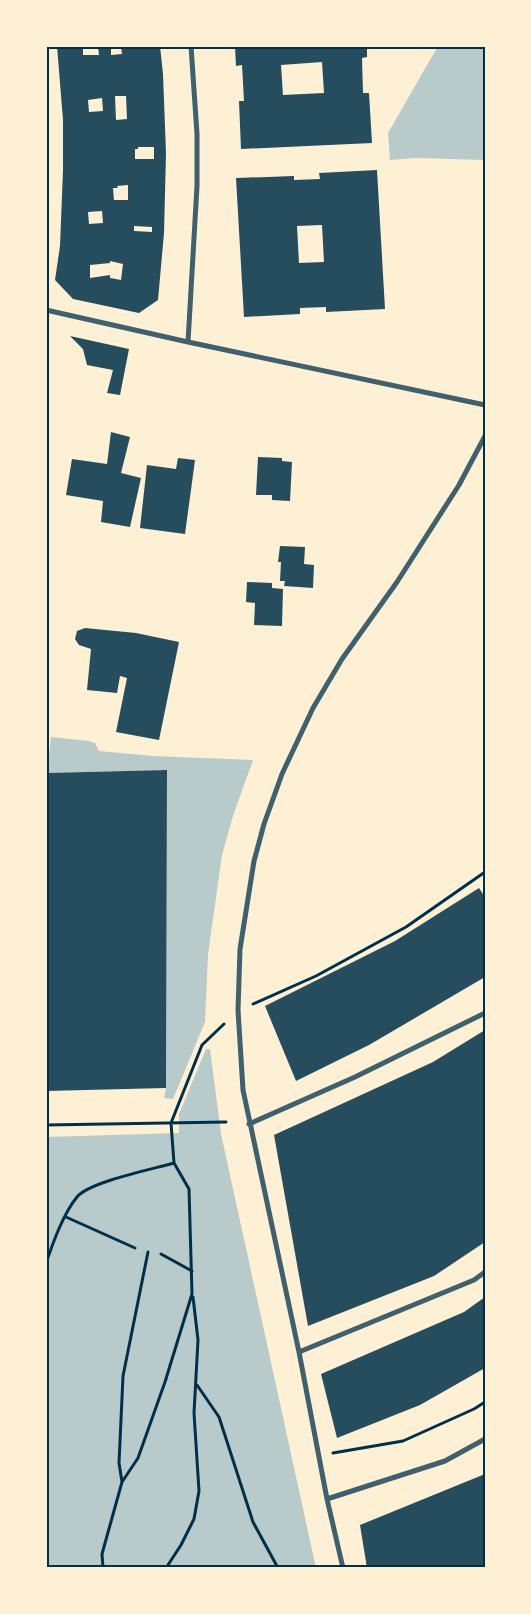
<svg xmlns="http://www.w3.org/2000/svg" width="531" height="1614" font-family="'Open Sans',sans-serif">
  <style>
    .green { fill: #b9caca }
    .building { fill: #264d5e; fill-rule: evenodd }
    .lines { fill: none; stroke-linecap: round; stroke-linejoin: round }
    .path { stroke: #003049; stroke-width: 3 }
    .minor { stroke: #3f606c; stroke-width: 5 }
    .neatline { fill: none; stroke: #003049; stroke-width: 2 }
  </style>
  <rect width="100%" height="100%" fill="#fdf0d5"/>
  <path class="green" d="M438,46h47v114l-70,-2 -25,2 -2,-27z
    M51,737l38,4 6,2 4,8 54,5 100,4 -20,56 -11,39 -14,99 -3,68 -32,77 -9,-1 2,-10 1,-318 -120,3z
    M206,1049h4l11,85 95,434h-270v-431l133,-4v-19z"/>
  <path class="building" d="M57,46h26v9h16l-1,-9h13v9l11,-1 -1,-8h39l3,28 3,79 -2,80 -6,67 -19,13 -66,-14 -18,-19 5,-34 3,-76v-50zM115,96h11l1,23 -11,1zM102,98l1,13 -14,1 -1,-12zM138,147h16v12h-19v-10h3zM128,185v15h-14l-1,-12h5l-1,-2zM102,211l1,12 -14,1 -1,-12zM134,226l18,1v5l-18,-1zM110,261l13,3 -2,16 -11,-2v-3l-20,3v-13l20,-2z
    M235,46h132v11l-5,1 1,35h6l3,50 -131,6 -2,-48h5l-2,-36 -6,1zM322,62l2,31 -41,2 -2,-30z
    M377,170l8,139 -59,3v-5l-26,1v6l-56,3 -8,-139 58,-2v4l26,-1 -1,-6zM322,225l2,37 -25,1 -2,-37z
    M70,336l59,13 -9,46 -13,-2 6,-23 -26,-5 -4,-16z
    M111,432l19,5 -9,36 20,5 -11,49 -29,-5 2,-21 -37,-6 6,-36 35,5z
    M258,457l24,1v3l10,1 -2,39 -18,-1v-5h-16z
    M178,458l17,2 -10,74 -45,-6 7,-63 29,4z
    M280,546l25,1 -1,17 10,1 -1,23 -29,-2 1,-5h-5l1,-19h-3z
    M247,582l25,1v5l11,1 -1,37 -28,-1 1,-22 -9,-1z
    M85,628l51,5 43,9 -20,98 -43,-8 11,-54 -7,-2 -3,17 -30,-3 4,-41 -12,-4 -4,-6 2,-8z
    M167,770l-1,318 -120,3 1,-318z
    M479,888l6,9v80l-116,68 -73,36 -31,-75 130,-65z
    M485,1030v212l-51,34 -126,50 -34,-191 159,-73z
    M485,1297v71l-65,37 -83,33 -16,-64 143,-62z
    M485,1474v94h-118l-7,-43z"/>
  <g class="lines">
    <path class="path" d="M253,1004l63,-28 90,-49 79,-55
      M46,1125l180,-3
      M66,1217l69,31
      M161,1254l31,17
      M46,1263c7,-20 17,-49 31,-66 12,-15 76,-28 97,-34
      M197,1385l22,32 34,105 25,46
      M333,1453l70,-12 71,-32 11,-7
      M122,1482l-3,-19 4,-87 25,-124
      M103,1568l-1,-14 20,-72 16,-24 27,-76 27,-88 -3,-105 -15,-26 -3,-40 31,-78 22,-21
      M166,1568l15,-23 13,-26 5,-28 -5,-78 4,-73 -5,-43"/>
    <path class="minor" d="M46,310l142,32 297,63
      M188,342l9,-156v-52l-6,-88
      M249,1124l106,-47 130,-64
      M299,1352l175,-72 11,-8
      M327,1499l118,-38 40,-22
      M343,1568l-16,-69 -28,-147 -56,-262 -5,-80 2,-61 14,-88 10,-37 18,-50 31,-66 29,-49 55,-77 62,-97 26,-49"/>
  </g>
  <rect width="531" height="1614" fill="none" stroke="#fdf0d5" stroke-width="95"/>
  <rect x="48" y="48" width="436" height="1518" class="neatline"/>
</svg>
